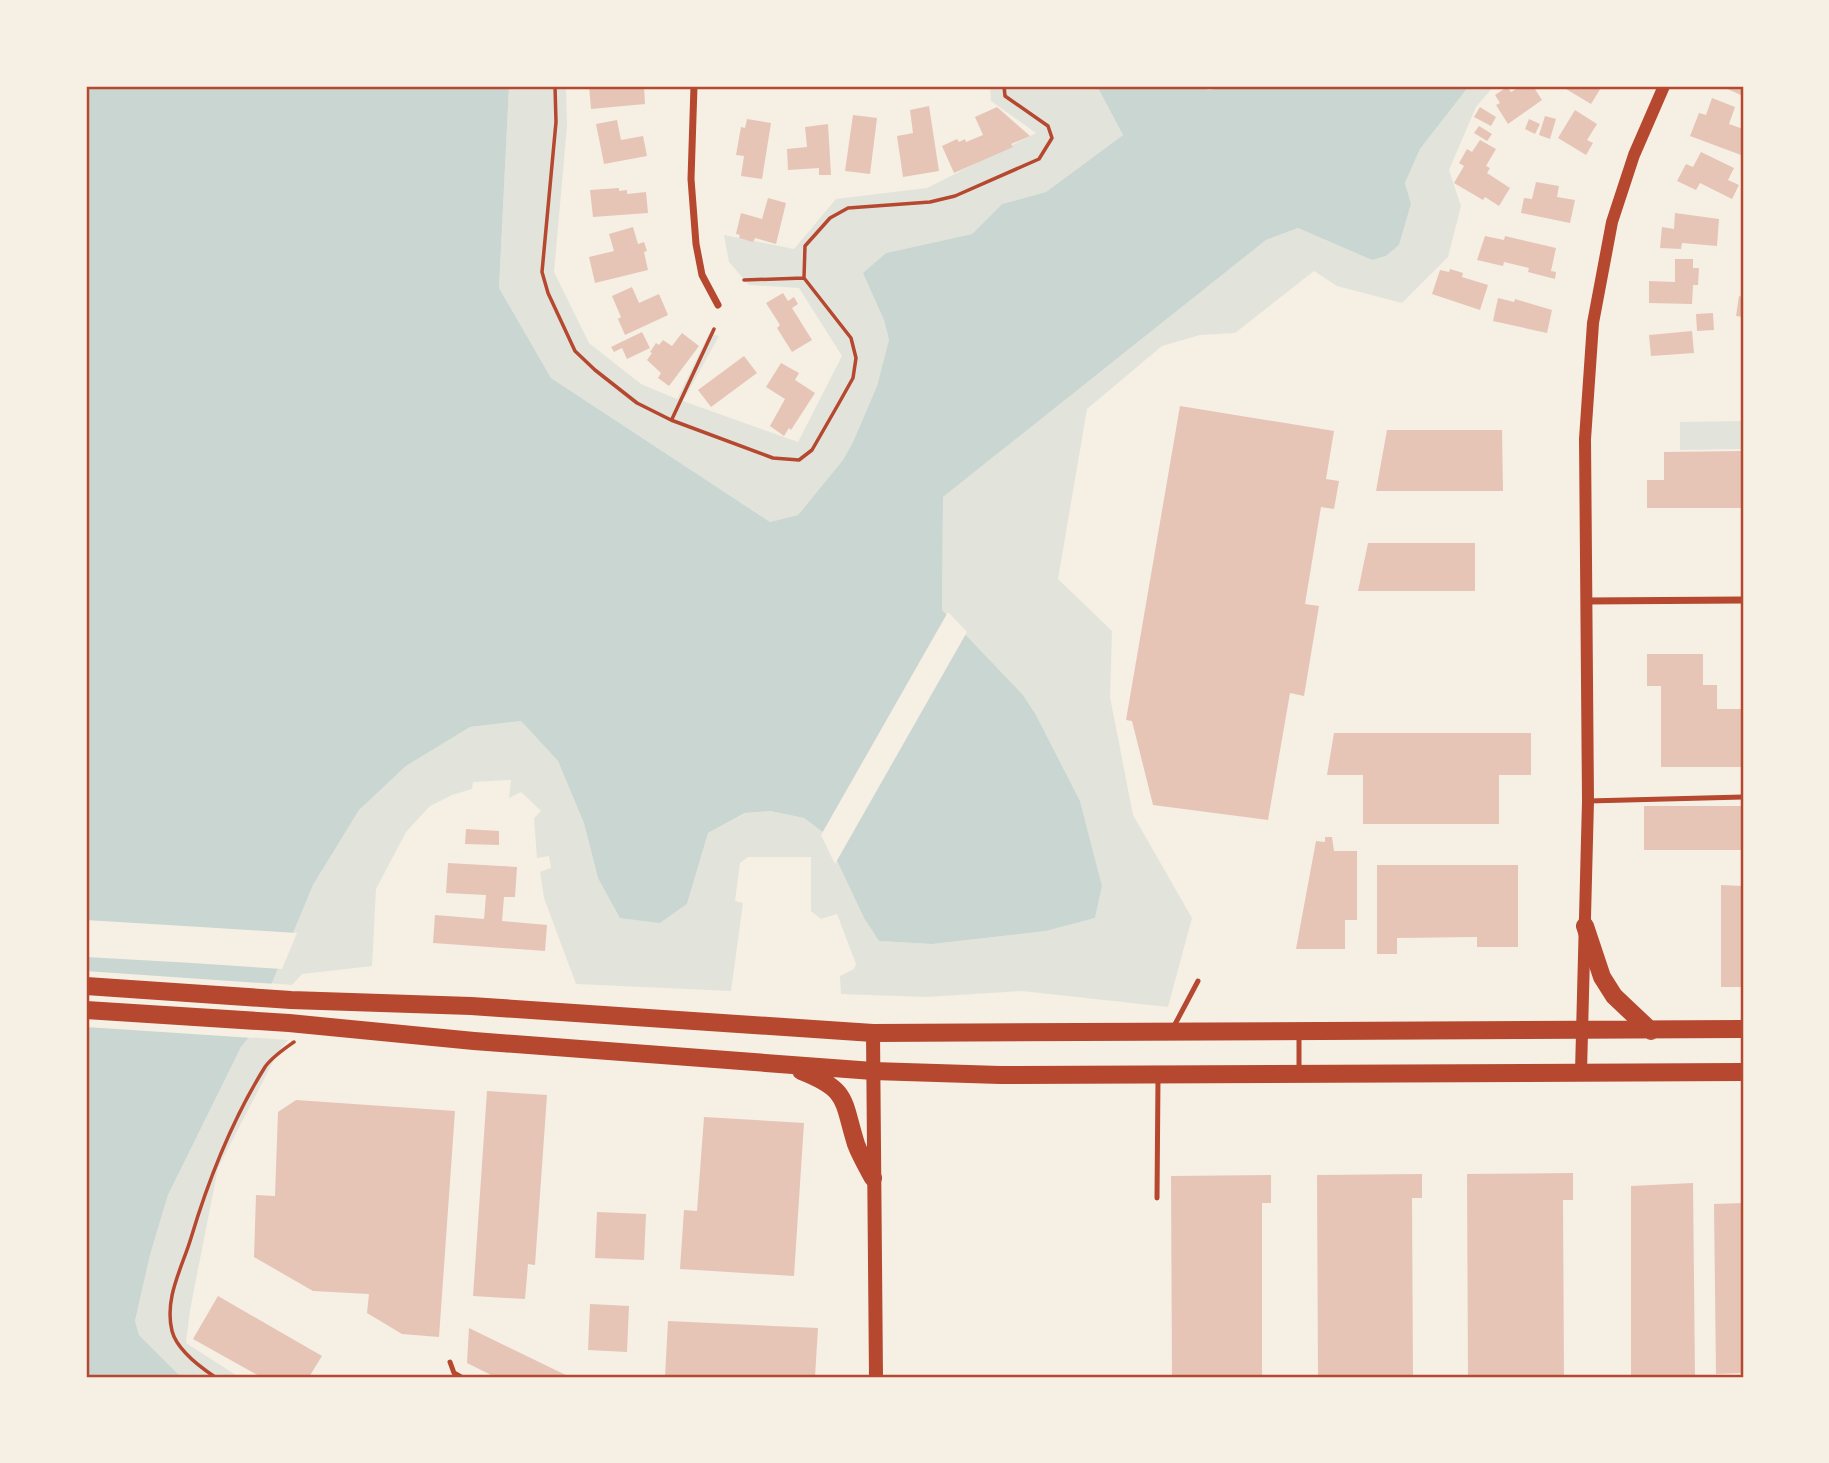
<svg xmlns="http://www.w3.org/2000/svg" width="1829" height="1463" font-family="'PT Sans Narrow',sans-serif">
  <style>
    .green { fill: #e2e4dc }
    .water { fill: #c9d6d2 }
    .pier { fill: #f6efe4 }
    .building { fill: #e6c5b7 }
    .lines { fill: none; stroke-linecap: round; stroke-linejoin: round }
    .path { stroke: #b5482f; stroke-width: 3.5 }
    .service { stroke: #b5482f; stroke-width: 5 }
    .minor { stroke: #b5482f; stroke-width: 7 }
    .tertiary { stroke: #b5482f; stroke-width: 12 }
    .secondary { stroke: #b5482f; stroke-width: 14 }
    .primary { stroke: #b5482f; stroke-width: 18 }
    .neatline { fill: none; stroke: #b5482f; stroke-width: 2.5 }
  </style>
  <rect width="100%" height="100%" fill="#f6efe4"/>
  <path class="green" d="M509,86h57l1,40 -13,146 35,71 52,41 36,15 32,-65 10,2 -36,65 115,41 44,-86 -43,-68 -50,-3 -20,-23 -5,-27 70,14 42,-50 91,-11 109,-55 -45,-32 -1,-15h107l26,49 -77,57 -44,12 -30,30 -86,19 -22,20 20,47 5,21 -12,45 -24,56 -10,18 -45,55 -28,7 -219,-144 -52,-90z
    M1469,86h25l-18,21 -27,63 12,36 -13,51 -46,46 -65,-17 -23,-15 -79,62 -35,2 -38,11 -75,63 -29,170 54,52 -2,66 23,118 59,103 -24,89 -146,-16 -96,6 -85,-3 -1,-18 14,-7 2,-5 -19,-50 -16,5 -10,-8v-54h-63l-8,6 -5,38 8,2 -12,88 -155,-7 -32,-86 -4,-26 11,-4 -2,-12 -12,2 -3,-40 7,-7 -20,-19 -12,6 2,-18 -38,2 -1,7 -20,6 -22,11 -24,26 -30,57 -4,77 -70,8 -10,11 -24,-2 45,-98 46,-75 47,-44 64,-39 51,-6 37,40 26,61 14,56 62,45 27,-19 21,-71 38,-20 24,-2 34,7 20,15 40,85 15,23 53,3 114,-13 49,-13 7,-32 -22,-85 -44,-86 -13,-20 -81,-85 1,-113 323,-257 32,-12 74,32 14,-4 13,-11 12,-41 -6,-21 15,-34z
    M1743,421v28l-63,1v-28z
    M249,1037l39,3 -10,12 -60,116 -28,142 -4,33 53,34h-58l-42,-42 -4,-14 15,-66 18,-60 73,-148z"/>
  <path class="water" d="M86,86h423l-10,202 52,90 219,144 28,-7 45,-55 10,-18 24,-56 12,-46 -5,-20 -21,-47 23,-20 86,-19 30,-30 44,-12 77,-57 -26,-49h107l4,4 28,-4h233l-49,63 -15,34 6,21 -12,41 -13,11 -14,4 -74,-32 -32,12 -323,257 -1,113 81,85 13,20 44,86 22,85 -7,32 -49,13 -114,13 -53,-3 -15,-23 -40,-85 -20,-15 -34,-7 -25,2 -37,20 -21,71 -27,19 -40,-5 -22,-40 -14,-55 -26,-62 -37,-40 -51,6 -64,39 -47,44 -46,75 -64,152 -8,10 -73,148 -18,60 -15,66 4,14 42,42h-95z"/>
  <path class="pier" d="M948,612l19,20 -132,232 -14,-29z
    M86,920l99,6 112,7 -15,36 -90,-6 -106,-6z
    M86,971l190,13 -23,54 -167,-11z"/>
  <path class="building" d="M589,86h55l1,18 -54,5z
    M1521,86h12l9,14 -34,24 -12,-19 4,-2 -5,-8 12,-8 4,5z
    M1561,86h41l-11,18z
    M1721,86h22v10z
    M1712,98l23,9 -6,17 14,5v18l-2,8 -51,-19 9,-23 7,2z
    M929,106l10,65 -36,6 -6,-41 16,-3 -3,-23z
    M997,107l33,29 -19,8 2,3 -59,26 -12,-27 15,-7 2,3 6,-3 1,3 17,-7 -8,-18z
    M1480,107l16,10 -5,9 -17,-9z
    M1575,110l22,14 -10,16 6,3 -7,12 -28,-17z
    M853,115l24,3 -7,56 -25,-3z
    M1545,116l11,3 -6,20 -11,-4z
    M747,119l24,4 -9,56 -21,-3 3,-20 -8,-1 5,-28 4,1z
    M1529,119l11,5 -5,10 -10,-5z
    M617,120l4,20 22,-4 4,20 -43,8 -8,-40z
    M828,124l3,51h-12v-7l-31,2 -1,-21 20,-2 -2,-20z
    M1479,126l13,8 -5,7 -13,-8z
    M1480,140l16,9 -10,17 4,2 -3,5 23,15 -11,18 -14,-9 -2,3 -29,-17 10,-17 -5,-3 8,-14 5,3z
    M1701,152l33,16 -6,12 11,5 -7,14 -32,-16 -4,7 -19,-9 9,-17 7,3z
    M1536,182l23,4 -2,11 18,3 -5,23 -49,-10 3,-15 8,1z
    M619,188v3l8,-1v4l19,-2 2,21 -55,4 -3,-27z
    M768,198l18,5 -10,41 -21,-6 -2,4 -14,-4 1,-3 -4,-1 5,-21 21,6z
    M1675,213l44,6 -2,27 -35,-3 -1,6 -21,-1 2,-21 12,2z
    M633,227l5,17 6,-2 3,9 -3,1 4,18 -53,13 -6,-26 25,-6 -5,-17z
    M1485,236l19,4 1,-4 51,12 -5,23 5,1 -1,7 -27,-7 1,-4 -25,-6 -1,4 -26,-6z
    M1675,259h18v9h6l-1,17h-5l-1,19 -43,-1v-22l26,1z
    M1450,269l13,4 -1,4 26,8 -8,25 -48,-16 8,-24 9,2z
    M632,287l7,16 20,-9 9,21 -43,20 -7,-16 3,-2 -9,-21z
    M783,293l5,8 6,-4 4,7 -6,4 20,32 -20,12 -15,-24 3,-3 -14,-22z
    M1739,296l4,1v20l-7,-1z
    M1498,298l16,4 1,-3 37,11 -5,23 -54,-12z
    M1713,313l1,17 -17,1 -1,-17z
    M1692,331l2,22 -43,3 -2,-21z
    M642,332l8,16 -23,11 -5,-11 -8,4 -3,-5z
    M682,333l17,13 -30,40 -11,-8 3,-5 -14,-13 5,-7 -2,-1 6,-9 3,2 4,-5 9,6z
    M744,356l13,17 -46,34 -13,-17z
    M781,363l18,10 -4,7 20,13 -24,37 -2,-2 -5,8 -14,-10 15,-27 -19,-12z
    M1180,406l154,25 -8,48 13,2 -5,28 -13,-2 -16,97 14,2 -15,90 -14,-3 -22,127 -115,-15 -21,-84 -6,-1z
    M1387,430h115l1,61h-127z
    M1743,451v57h-96v-28h17v-28z
    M1368,543h107v48h-117z
    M1647,654h56v31h14v24h26v58h-82v-81h-14z
    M1334,733h197v42h-32v49h-136v-49h-36z
    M1644,806h99v44h-99z
    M466,829l33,2v14l-34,-1z
    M1325,837h7l2,14h23v69h-12v29h-49l20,-108 9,1z
    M448,863l69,4 -2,30h-11l-2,24 45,4 -2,26 -112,-8 2,-28 49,4 2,-24 -40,-2z
    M1377,865h141v82h-41v-10l-80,1v16h-20z
    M1721,885l22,1v101h-22z
    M487,1091l60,4 -12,170 -7,-1 -3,35 -52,-3z
    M296,1100l159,11 -16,226 -37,-3 -35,-21 2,-19 -56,-3 -59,-34 2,-62 19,1 3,-84z
    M704,1117l100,6 -10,153 -114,-7 4,-59 13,1z
    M1573,1173v27h-10l1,177h-96l-1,-203z
    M1422,1174v24h-10l1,179h-95l-1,-202z
    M1271,1175v28h-9v174h-90l-1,-201z
    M1693,1183l2,194h-64v-191z
    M1743,1203v170l-27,1 -2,-170z
    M597,1212l49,2 -2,46 -49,-2z
    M218,1296l104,60 -13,21h-48l-68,-38z
    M590,1304l39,2 -2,46 -39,-2z
    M668,1321l150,7 -3,49h-150z
    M469,1328l101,49h-75l-28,-14z"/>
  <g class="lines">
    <path class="path" d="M555,86l1,36 -14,150 6,21 27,58 20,19 42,33 34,17 102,38 26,2 13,-10 27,-47 14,-25 3,-20 -5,-20 -47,-60 1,-32 25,-28 18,-10 82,-6 25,-6 84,-37 13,-21 -4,-12 -43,-30 -1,-10
      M744,280l60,-2
      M672,419l42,-90
      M215,1377c-15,-10 -38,-27 -43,-46 -8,-33 10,-63 19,-93 18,-60 41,-118 74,-171 7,-10 19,-18 29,-25"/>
    <path class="service" d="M1588,801l155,-4
      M1173,1028l25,-47
      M1299,1071v-36
      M1157,1198l1,-120
      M450,1362l4,11 7,4"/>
    <path class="minor" d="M694,86l-3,93 5,65 6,31 16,30
      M1586,601l157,-1"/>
    <path class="tertiary" d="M1581,1072l7,-271 -3,-362 8,-116 19,-101 22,-67 30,-69"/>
    <path class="secondary" d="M873,1033l3,344"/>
    <path class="primary" d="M1585,926l17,51 12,19 37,35
      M86,986l205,14 180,6 402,27 870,-4
      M86,1010l203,13 185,18 399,30 127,4 743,-3
      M801,1071c48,19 41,28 55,73 4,11 11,23 17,34"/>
  </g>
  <rect width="1829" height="1463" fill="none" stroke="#f6efe4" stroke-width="175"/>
  <rect x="88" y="88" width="1654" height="1288" class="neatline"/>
</svg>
